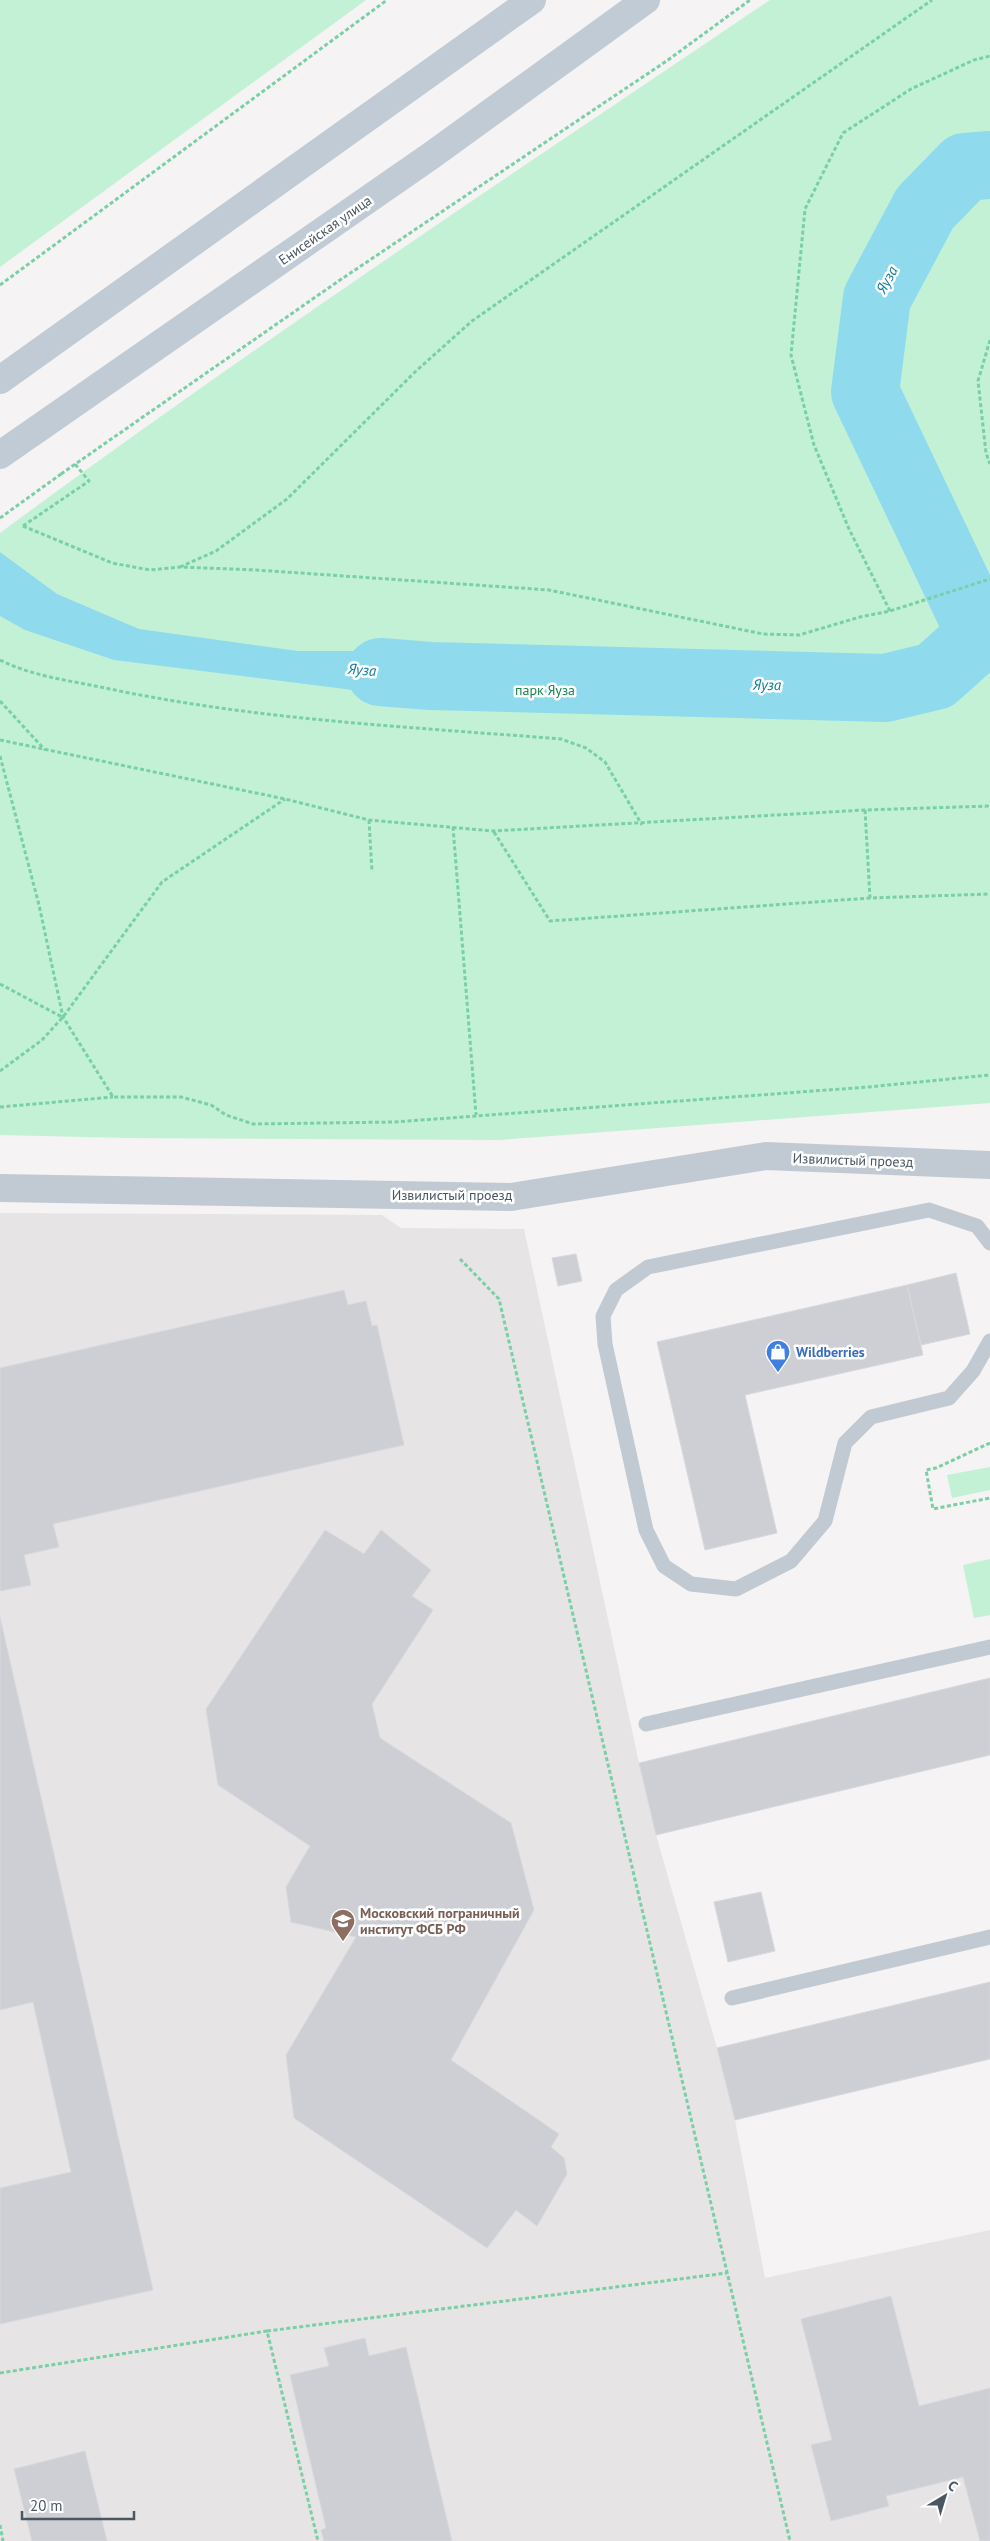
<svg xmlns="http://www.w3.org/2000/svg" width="990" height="2541" font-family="'PT Sans',sans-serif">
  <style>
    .education { fill: #e6e4e5 }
    .green { fill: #c3f1d5 }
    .water { fill: #90daee }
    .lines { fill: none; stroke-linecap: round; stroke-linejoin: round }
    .river { stroke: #90daee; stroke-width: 68 }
    .building { fill: #cdcfd5; stroke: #d7d9de }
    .path { stroke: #7ad0a6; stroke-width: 3; stroke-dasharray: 4 2.5; stroke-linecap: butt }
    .service { stroke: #c1cad2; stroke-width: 15 }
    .minor { stroke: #c1cad2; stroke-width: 28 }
    .secondary { stroke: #c1cbd6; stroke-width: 28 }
    .path-bridge { stroke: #7ad0a6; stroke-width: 3; stroke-dasharray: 4 2.5; stroke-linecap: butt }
    .labels { text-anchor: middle; stroke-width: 5; stroke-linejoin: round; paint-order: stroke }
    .street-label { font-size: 14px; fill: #4a5661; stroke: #fff }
    .park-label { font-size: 14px; fill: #17864f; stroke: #fff }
    .shop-label { font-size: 14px; font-weight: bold; fill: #366cbe; stroke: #fff; text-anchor: start }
    .education-label { font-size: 14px; font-weight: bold; fill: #785e54; stroke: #fff; text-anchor: start }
    .water-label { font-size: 15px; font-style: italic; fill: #0c7c9b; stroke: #fff }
  </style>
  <rect width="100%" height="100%" fill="#f5f3f3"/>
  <path class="education" d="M0,1213l382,2 19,13 123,1 115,534 17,72 61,213 18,72 30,158 225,-48v311h-990z"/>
  <path class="green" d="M0,0h366l-366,267z
    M770,0h220v1103l-491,37 -372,-2 -127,-3v-602c251,-186 512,-359 770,-533z
    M990,1467v23l-38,8 -5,-23z
    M990,1559v56l-16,3 -11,-53z"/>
  <path class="water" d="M0,552l57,42 82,35 159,22h112l61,4 2,31 -9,15 -48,-3 -302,-38 -89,-30 -25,-14z"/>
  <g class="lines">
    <path class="river" d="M380,672l51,4 454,12 50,-12 46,-41 -116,-243 12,-94 48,-90 40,-41 25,-2"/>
  </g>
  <path class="building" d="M576,1254l6,27 -24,5 -6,-28z
    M956,1273l14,61 -49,11 -14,-60z
    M907,1285l16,70 -178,40 32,138 -72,17 -48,-208z
    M344,1290l4,15 18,-4 6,25 5,-1 27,120 -351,79 6,23 -35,8 7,30 -31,6v-223z
    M325,1530l39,24 17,-24 50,40 -19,26 21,14 -61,94 8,34 131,85 23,87 -83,150 108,74 -8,13 13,11 3,16 -30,52 -21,-16 -29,38 -193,-130 -8,-63 70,-118 -65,-15 -5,-35 24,-41 -92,-61 -12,-76z
    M0,1617l153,673 -153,34v-136l71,-16 -38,-170 -33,8z
    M990,1678v77l-334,80 -17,-72z
    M761,1892l14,59 -47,11 -14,-60z
    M990,1982v77l-255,61 -18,-72z
    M891,2296l28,110 71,-18v153h-10l-17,-64 -77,19 3,10 -58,15 -20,-76 21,-5 -31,-121z
    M365,2338l4,18 37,-9 46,194h-128l-3,-11 5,-2 -36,-153 39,-9 -5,-18z
    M85,2451l22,90h-75l-18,-72z"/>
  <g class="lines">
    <path class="path" d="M0,285l387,-285
      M990,340l-12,41 8,72 4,11
      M61,474l279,-194 328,-220 82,-60
      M23,526l89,37 38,7 30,-3 76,3 293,20 214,44 36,1 61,-18 30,-6 100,-32
      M23,526l66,-45 -14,-17
      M180,567l36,-16 71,-52 129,-128 56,-50 460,-321
      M890,611l-41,-82 -35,-84 -23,-90 14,-146 38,-76 68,-44 63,-29 16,-4
      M0,660c34,17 73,21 110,29 148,31 300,38 451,50l25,9 19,14 37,63
      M0,701l45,49
      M0,740l285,59 84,21 124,11 372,-21 125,-4
      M0,756l39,149 24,112 50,80h68l30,8 15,10 27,9 142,-2 473,-35 122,-12
      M865,810l5,88
      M369,820l3,52
      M453,827l23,288
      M494,832l56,89 320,-23 120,-4
      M0,984l62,33
      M0,1071l42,-31 21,-23 99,-135 123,-83
      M0,1107l113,-10
      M460,1259l39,40 291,1242
      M990,1443l-54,25 -10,2 7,39 57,-11
      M267,2331l460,-58
      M0,2373l267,-42 51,210
      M0,2525l3,16"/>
    <path class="service" d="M990,1243l-13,-17 -48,-16 -281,57 -32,23 -13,26 2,28 41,186 18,36 27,18 45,5 55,-28 34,-40 20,-78 26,-26 78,-19 24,-27 17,-30
      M646,1724l344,-77
      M732,1998l258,-61"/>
    <path class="minor" d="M0,1188l511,9 255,-41 224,9"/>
    <path class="secondary" d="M0,380l532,-380
      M0,455l432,-300 214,-155"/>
    <path class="path-bridge" d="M0,518l61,-44"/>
  </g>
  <defs>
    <symbol id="shop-pin" viewBox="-11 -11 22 30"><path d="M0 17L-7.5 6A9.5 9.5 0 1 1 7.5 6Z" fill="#3f7fe0" stroke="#fff"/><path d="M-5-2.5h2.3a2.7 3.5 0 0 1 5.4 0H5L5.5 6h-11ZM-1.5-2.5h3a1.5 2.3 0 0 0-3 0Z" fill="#fff"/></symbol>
    <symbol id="university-pin" viewBox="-11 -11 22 30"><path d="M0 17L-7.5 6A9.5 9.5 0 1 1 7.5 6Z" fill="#8d6e63" stroke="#fff"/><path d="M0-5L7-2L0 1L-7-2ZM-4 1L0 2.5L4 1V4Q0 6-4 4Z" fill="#fff"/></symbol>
  </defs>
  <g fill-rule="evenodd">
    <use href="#shop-pin" x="764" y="1338" width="28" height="38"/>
    <use href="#university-pin" x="329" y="1907" width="28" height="38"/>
  </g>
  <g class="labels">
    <g class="street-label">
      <text transform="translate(325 230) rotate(-35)" y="5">Енисейская улица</text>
      <text transform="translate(853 1160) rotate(2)" y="5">Извилистый проезд</text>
      <text x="452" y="1200">Извилистый проезд</text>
    </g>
    <g class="park-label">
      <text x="545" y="695">парк Яуза</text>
    </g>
    <g class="shop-label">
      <text x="796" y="1357">Wildberries</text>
    </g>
    <g class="education-label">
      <text x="360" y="1918">Московский пограничный<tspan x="360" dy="16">институт ФСБ РФ</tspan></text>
    </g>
    <g class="water-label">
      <text transform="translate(887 280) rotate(-62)" y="5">Яуза</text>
      <text transform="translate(362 670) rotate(5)" y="5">Яуза</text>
      <text transform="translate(767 685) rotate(1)" y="5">Яуза</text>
    </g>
  </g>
  <g transform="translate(945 2496) rotate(38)" stroke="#ffffff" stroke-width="4" paint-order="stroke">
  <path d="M0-4L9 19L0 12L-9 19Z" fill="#4a5661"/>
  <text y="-8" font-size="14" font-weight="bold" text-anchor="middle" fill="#4a5661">С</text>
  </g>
  <path d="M22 2511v8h112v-8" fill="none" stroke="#4a5661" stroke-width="2.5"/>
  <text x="30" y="2511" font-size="15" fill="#4a5661" stroke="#ffffff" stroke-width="4" paint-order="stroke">20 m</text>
</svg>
